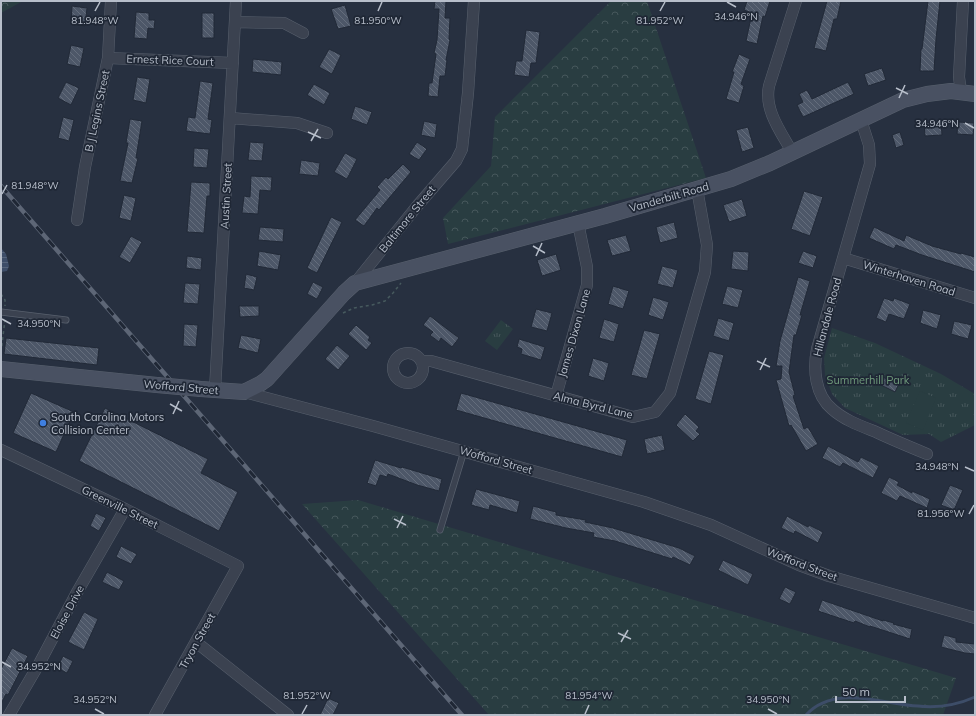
<svg xmlns="http://www.w3.org/2000/svg" width="976" height="716" font-family="Mulish,sans-serif">
  <style>
    .forest { fill: url(#forest-crowns) }
    .park { fill: url(#park-tufts) }
    .garden { fill: #293d41 }
    .water { fill: url(#water-rules) }
    .lines { fill: none; stroke-linecap: round; stroke-linejoin: round }
    .stream { stroke: #3d4d68; stroke-width: 3 }
    .building { fill: url(#building-back-hatch); stroke: #212937 }
    .lane-casing { stroke: #58606d; stroke-width: 7 }
    .street-casing { stroke: #58606d; stroke-width: 12 }
    .secondary-casing { stroke: #58606d; stroke-width: 16 }
    .path { stroke: #475a5e; stroke-width: 1.5; stroke-dasharray: 3 3; stroke-linecap: butt }
    .lane { stroke: #3b4250; stroke-width: 5.5 }
    .street { stroke: #3b4250; stroke-width: 11 }
    .secondary { stroke: #495162; stroke-width: 15 }
    .rail-casing { stroke: #5d6676; stroke-width: 4.5 }
    .rail { stroke: #1f2735; stroke-width: 3; stroke-dasharray: 9; stroke-linecap: butt }
    .secondary-bridge-casing { stroke: #58606d; stroke-width: 16; stroke-linecap: butt }
    .secondary-bridge { stroke: #495162; stroke-width: 15 }
    .ticks { fill: none; stroke: #b7beca; stroke-width: 1.5 }
    .shop-dot { fill: #3f7fe0; stroke: #1f2735; stroke-width: 1.5 }
    .labels { text-anchor: middle; stroke-width: 3.5; stroke-linejoin: round; paint-order: stroke }
    .street-label { font-size: 11px; fill: #b7beca; stroke: #1f2735 }
    .park-label { font-size: 11px; fill: #6f9a7b; stroke: #1f2735 }
    .poi-label { font-size: 11px; fill: #b7beca; stroke: #1f2735; text-anchor: start }
    .ticks-label { font-size: 10px; text-anchor: middle; fill: #b7beca; stroke: #1f2735; stroke-width: 3.5; stroke-linejoin: round; paint-order: stroke }
  </style>
  <defs>
    <pattern id="forest-crowns" width="20" height="18" patternUnits="userSpaceOnUse"><rect width="20" height="18" fill="#293d41"/><path d="M2 6a3 3 0 1 1 6 0M12 15a3 3 0 1 1 6 0" fill="none" stroke="#46575b"/></pattern>
    <pattern id="park-tufts" width="24" height="20" patternUnits="userSpaceOnUse"><rect width="24" height="20" fill="#293d41"/><path d="M3 7l-1-3M5 7V3M7 7l1-3M15 17l-1-3M17 17v-4M19 17l1-3" fill="none" stroke="#46575b"/></pattern>
    <pattern id="water-rules" width="6" height="5" patternUnits="userSpaceOnUse"><rect width="6" height="5" fill="#3d4d68"/><path d="M0 2.5h6" fill="none" stroke="#57657c"/></pattern>
    <pattern id="building-back-hatch" width="6" height="6" patternUnits="userSpaceOnUse"><rect width="6" height="6" fill="#4d5768"/><path d="M-1 5l2 2M0 0l6 6M5-1l2 2" fill="none" stroke="#646d7c"/></pattern>
  </defs>
  <rect width="100%" height="100%" fill="#273040"/>
  <path class="forest" d="M1,1h22l-22,12z
    M611,1h36l59,177 -258,66 -5,-26 48,-52 4,-49z
    M358,500l598,178 -13,37h-454l-187,-211z"/>
  <path class="park" d="M501,320l12,9 -16,21 -12,-9z
    M832,328l43,15 66,31 34,20v31l-34,17 -12,-8 -26,1 -58,-27 -13,-14 -7,-19 -1,-17z"/>
  <path class="garden" d="M920,391l16,7 -13,32 -17,-7z"/>
  <path class="water" d="M1,248l5,6 3,12 -2,5 -6,1z"/>
  <g class="lines">
    <path class="stream" d="M806,715c28,-31 76,-11 112,-9 19,2 39,-1 57,-9"/>
  </g>
  <path class="building" d="M435,1h11l-1,17h5l-1,21 1,1 -4,20h1l-2,16h-5l-2,21 -10,-1 1,-13h3l4,-29 -2,-1 3,-13 2,-31h-5z
    M747,1h23l-5,16 -2,-1 -6,28 -11,-3 6,-28 -8,-3z
    M827,1h14l-4,18h-3l-8,32 -12,-3z
    M928,1h12l-4,38 -2,32h-14l1,-22h1z
    M345,5l6,21 -13,3 -7,-20z
    M72,6l15,2 -2,18 -14,-2z
    M136,12l13,1v7h6l-1,9 -6,-1 -1,11 -13,-1z
    M202,13h12v25h-12z
    M526,30l14,2 -4,31h-5l-2,14 -15,-2 2,-14h6z
    M71,45l13,3 -4,19 -13,-3z
    M329,49l12,6 -9,19 -13,-7z
    M739,54l11,5 -9,25 3,2 -5,17 -13,-4 8,-27h-2z
    M253,59l29,3 -1,13 -29,-3z
    M882,68l4,12 -18,6 -4,-12z
    M137,77l13,2 -4,24 -13,-3z
    M200,81l13,2 -5,36 4,1 -2,14 -24,-3 2,-14 7,1z
    M66,82l13,6 -8,17 -13,-7z
    M848,82l6,12 -51,23 -6,-12 6,-3 -4,-8 8,-4 5,9z
    M314,84l16,9 -6,12 -17,-10z
    M355,106l17,6 -5,13 -16,-6z
    M63,117l11,3 -5,21 -11,-3z
    M130,119l12,2 -6,37h2l-6,25 -12,-2 8,-38h-2z
    M424,121l13,3 -2,14 -14,-3z
    M941,122l1,13 -17,1 -1,-13z
    M958,122l16,1 -1,12 -16,-1z
    M748,127l6,21 -12,4 -6,-22z
    M900,132l4,13 -8,3 -4,-13z
    M250,142l14,1 -2,18 -14,-1z
    M417,142l10,7 -8,11 -10,-6z
    M194,148l15,1 -2,19 -14,-1z
    M345,153l12,6 -10,20 -13,-7z
    M301,160l19,3 -2,13 -19,-2z
    M403,164l8,8 -32,38 -2,-2 -13,18 -9,-6 25,-30 -3,-3 9,-10 2,2z
    M251,176l21,1 -1,14 -11,-1 -2,24 -16,-1 2,-17 6,1z
    M191,182l19,1v13h-3l-3,37 -17,-1z
    M804,191l19,6 -13,39 -19,-7z
    M124,195l12,3 -5,23 -12,-3z
    M742,199l5,17 -18,6 -6,-17z
    M331,217l11,5 -25,51 -10,-5z
    M674,222l4,16 -18,5 -4,-16z
    M260,227l24,2 -1,13 -25,-2z
    M874,227l30,14 2,-6 26,11 29,8v-1l14,4v15l-53,-17 -26,-10 -2,4 -25,-11z
    M626,235l5,16 -19,5 -5,-16z
    M131,236l11,6 -12,21 -11,-6z
    M259,251l22,4 -3,15 -21,-4z
    M733,251l16,1 -1,19 -17,-2z
    M803,251l14,5 -4,12 -15,-5z
    M556,254l5,16 -19,6 -5,-16z
    M187,256l15,2 -1,12 -15,-2z
    M662,266l16,4 -5,18 -16,-4z
    M246,274l11,3 -3,13 -10,-2z
    M798,277l12,4 -10,34h2l-6,20h-2l-5,37 6,23 -2,1 11,33 4,-2 10,17 -12,7 -15,-26 -2,1 -13,-46 5,-1 1,-13h-6l4,-25z
    M313,282l10,5 -6,12 -10,-5z
    M185,283l15,1 -2,20 -15,-1z
    M613,286l16,5 -6,18 -15,-5z
    M727,286l16,4 -5,18 -16,-4z
    M653,297l16,5 -6,18 -15,-5z
    M884,298l9,3 1,-3 16,6 -6,15 -15,-5 -3,8 -10,-4z
    M239,306h20v10l-19,1z
    M536,309l16,4 -5,18 -16,-4z
    M923,310l18,5 -4,14 -17,-6z
    M430,316l29,22 -7,9 -11,-9 -2,4 -9,-7 3,-3 -10,-7z
    M718,318l16,5 -5,18 -16,-5z
    M604,319l15,5 -5,18 -15,-4z
    M954,321l18,4 -4,14 -17,-5z
    M184,324l14,1 -2,22 -13,-1z
    M356,325l14,12 -2,3 4,3 -6,7 -18,-16z
    M644,330l16,4 -13,45 -16,-4z
    M241,335l20,4 -3,14 -20,-5z
    M6,338l93,10 -2,17 -93,-11z
    M519,339l26,8 -4,13 -20,-6 1,-5 -5,-2z
    M337,345l13,11 -12,14 -13,-11z
    M709,351l15,4 -13,49 -16,-5z
    M593,358l16,5 -5,18 -16,-5z
    M880,376l19,8 -4,8 -18,-9z
    M31,393l43,19 -18,40 -43,-19z
    M461,393l166,47 -5,17 -166,-47z
    M105,408l103,51 -7,14 37,19 -19,39 -140,-70z
    M685,414l14,13 -3,4 4,3 -7,7 -17,-16z
    M662,435l3,15 -18,4 -3,-15z
    M828,446l30,16 3,-5 18,9 -6,12 -30,-15 -3,4 -18,-9z
    M375,460l26,8 1,-1 40,12 -3,12 -22,-6 -29,-11 -1,3 -7,-2 -4,11 -9,-3z
    M889,477l10,5 -2,3 15,8v-2l18,8 -3,9 -27,-12 -3,5 -16,-8z
    M950,485l13,5 -9,20 -13,-5z
    M476,489l44,12 -3,12 -27,-8 -1,5 -18,-5z
    M533,506l23,6v3l30,5 -1,2 28,6 66,20 16,8 -5,9 -17,-8 -1,2 -57,-18 -22,-4 1,-4 -28,-5 -36,-9z
    M96,513l10,5 -7,13 -9,-5z
    M787,516l21,11 1,-2 14,7 -5,11 -23,-12 -1,3 -13,-6z
    M121,546l16,8 -6,10 -15,-7z
    M723,560l30,14 -5,11 -30,-15z
    M107,572l17,9 -5,9 -17,-8z
    M785,587l11,5 -6,12 -11,-5z
    M822,600l61,21v-1l11,3 -1,1 19,5 -2,10 -40,-13v1l-15,-6 -1,2 -36,-12z
    M84,612l14,7 -14,31 -16,-8z
    M944,635l12,3v4l19,2v10l-10,-1 -24,-6z
    M12,648l16,8 -20,39 -2,-1 -5,10v-35z
    M63,656l10,5 -6,12 -10,-5z
    M328,698l11,5 -6,12h-13z"/>
  <g class="lines">
    <defs>
      <path id="lane" d="M1,312l65,8
        M440,530l24,-79"/>
      <path id="street" d="M235,22l49,1 19,10
        M108,58l125,5
        M961,92l-2,-15 4,-76
        M230,118l67,5 30,10
        M861,120l8,25 1,19 -53,185c-4,20 -2,46 15,60 12,11 29,17 44,23 17,8 34,15 51,22
        M792,152c-11,-20 -28,-42 -23,-66l27,-85
        M77,220l8,-53 23,-109 3,-57
        M843,258l132,40
        M355,283l63,-78 38,-44 6,-12 6,-56 6,-92
        M393 368a15 15 0 1 1 30 0a15 15 0 1 1-30 0Z
        M421,361h10l202,56 22,-5 15,-19 35,-121 2,-27 -10,-56
        M215,390l21,-389
        M244,392l129,34 271,76 67,23 88,40 30,11 146,42
        M556,396l31,-111v-18l-9,-44
        M1,450l124,59 113,57 -83,149
        M196,642l92,73
        M9,715l30,-51 37,-70 49,-85"/>
      <path id="secondary" d="M1,369l156,16
        M201,389l43,3 16,-8 7,-5 77,-86 11,-10 250,-67 126,-37 39,-16 133,-63 24,-6 24,-3 24,3"/>
    </defs>
    <use href="#lane" class="lane-casing"/>
    <use href="#street" class="street-casing"/>
    <use href="#secondary" class="secondary-casing"/>
    <path class="path" d="M1,294l4,6v6
      M343,313l11,-5 18,-3 13,-4 8,-8 8,-10
      M1,352l4,-32"/>
    <use href="#lane" class="lane"/>
    <use href="#street" class="street"/>
    <use href="#secondary" class="secondary"/>
    <defs>
      <path id="rail" d="M1,186l461,529"/>
    </defs>
    <use href="#rail" class="rail-casing"/>
    <use href="#rail" class="rail"/>
    <defs>
      <path id="secondary-bridge" d="M157,385l44,4"/>
    </defs>
    <use href="#secondary-bridge" class="secondary-bridge-casing"/>
    <use href="#secondary-bridge" class="secondary-bridge"/>
  </g>
  <path class="ticks" d="M727,2l9,5M95,11l5,-9M378,11l4,-9M660,11l5,-9M896,88l12,6M899,98l6,-13M965,123l9,5M308,132l13,6M311,141l7,-12M2,194l5,-9M533,246l12,7M536,256l6,-13M2,319l9,5M757,361l13,6M760,370l6,-12M170,404l12,7M173,414l6,-13M965,467l9,4M969,514l5,-9M394,519l12,6M397,528l6,-12M618,633l13,6M621,642l7,-12M2,662l9,5M95,709l9,5M768,709l9,5M302,714l5,-9M585,714l4,-9"/>
  <circle class="shop-dot" cx="43" cy="423" r="4"/>
  <g class="labels">
    <g class="street-label">
      <text transform="translate(170 60) rotate(2)" y="4">Ernest Rice Court</text>
      <text transform="translate(97 111) rotate(-78)" y="4">B J Legins Street</text>
      <text transform="translate(226 196) rotate(-87)" y="4">Austin Street</text>
      <text transform="translate(669 197) rotate(-16)" y="4">Vanderbilt Road</text>
      <text transform="translate(407 219) rotate(-51)" y="4">Baltimore Street</text>
      <text transform="translate(909 278) rotate(17)" y="4">Winterhaven Road</text>
      <text transform="translate(827 317) rotate(-75)" y="4">Hillandale Road</text>
      <text transform="translate(574 333) rotate(-74)" y="4">James Dixon Lane</text>
      <text transform="translate(181 387) rotate(5)" y="4">Wofford Street</text>
      <text transform="translate(593 405) rotate(14)" y="4">Alma Byrd Lane</text>
      <text transform="translate(496 460) rotate(16)" y="4">Wofford Street</text>
      <text transform="translate(120 507) rotate(26)" y="4">Greenville Street</text>
      <text transform="translate(802 564) rotate(21)" y="4">Wofford Street</text>
      <text transform="translate(67 612) rotate(-62)" y="4">Eloise Drive</text>
      <text transform="translate(197 641) rotate(-61)" y="4">Tryon Street</text>
    </g>
    <g class="park-label">
      <text x="868" y="384">Summerhill Park</text>
    </g>
    <g class="poi-label">
      <text x="51" y="421">South Carolina Motors<tspan x="51" dy="13">Collision Center</tspan></text>
    </g>
  </g>
  <g class="ticks-label">
    <text x="736" y="20">34.946°N</text>
    <text x="95" y="24">81.948°W</text>
    <text x="378" y="24">81.950°W</text>
    <text x="660" y="24">81.952°W</text>
    <text x="937" y="127">34.946°N</text>
    <text x="35" y="189">81.948°W</text>
    <text x="39" y="327">34.950°N</text>
    <text x="937" y="470">34.948°N</text>
    <text x="941" y="517">81.956°W</text>
    <text x="39" y="670">34.952°N</text>
    <text x="307" y="699">81.952°W</text>
    <text x="589" y="699">81.954°W</text>
    <text x="95" y="703">34.952°N</text>
    <text x="768" y="703">34.950°N</text>
  </g>
  <rect width="976" height="716" fill="none" stroke="#b7beca" stroke-width="4"/>
  <path d="M836 696v6h69v-6" fill="none" stroke="#b7beca" stroke-width="2"/>
  <text x="842" y="696" font-size="12" fill="#b7beca" stroke="#1f2735" stroke-width="3" paint-order="stroke">50 m</text>
</svg>
